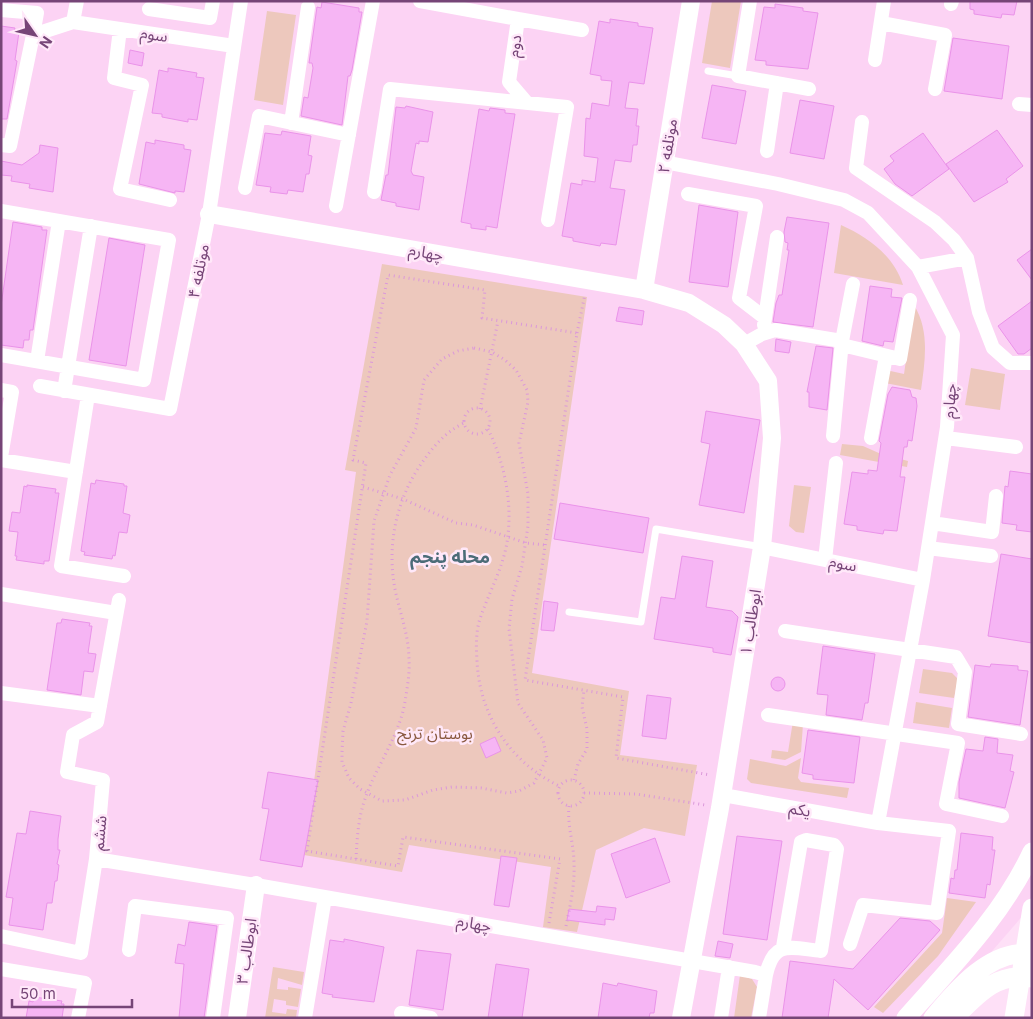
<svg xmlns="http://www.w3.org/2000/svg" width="1033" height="1019" font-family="Inter,'Noto Sans Arabic',sans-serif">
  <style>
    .residential { fill: #fcd3f4 }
    .green { fill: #edc8bd }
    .building { fill: #f6b5f4; stroke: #ea93e9 }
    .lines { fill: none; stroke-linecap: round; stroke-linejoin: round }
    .path { stroke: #db98da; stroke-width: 3; stroke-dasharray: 1 4; stroke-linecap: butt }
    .service { stroke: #fff; stroke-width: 7 }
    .minor { stroke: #fff; stroke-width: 14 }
    .tertiary { stroke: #fff; stroke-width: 18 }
    .secondary { stroke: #fff; stroke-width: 19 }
    .labels { text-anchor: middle; stroke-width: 5; stroke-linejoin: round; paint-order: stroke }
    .street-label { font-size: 16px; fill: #764577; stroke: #ffe8f9 }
    .park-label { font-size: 16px; fill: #8a5940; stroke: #ffe8f9 }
    .neighbourhood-label { font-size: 18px; font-weight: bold; fill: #4c6c78; stroke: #ffe8f9 }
  </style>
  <rect width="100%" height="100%" fill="#fee0f7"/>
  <path class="residential" d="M1,1h1031v904l-98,113h-933z"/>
  <path class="green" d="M712,1h29l-11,67 -28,-5z
    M267,11l29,4 -13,90 -29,-5z
    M841,225c27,12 53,31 62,60l-69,-12z
    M382,264l205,33 -55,376 97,18 -9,64 77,10 -12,71 -41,-8 -48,22 -19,82 -34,-5 8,-60 -142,-22 -7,27 -98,-17 52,-383 -11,-2z
    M914,305c16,26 11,56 7,85l-36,-7 1,-13 18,4z
    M971,368l34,6 -5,36 -35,-5z
    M842,444l21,2 18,8 27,7 -1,6 -67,-12z
    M794,485l17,2 -7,46 -8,-1 -7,-6z
    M923,669l29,4 6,6 -4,19 -35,-5z
    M916,702l36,6 -3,20 -36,-5z
    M793,721l10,3 -2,28 -16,8 -14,-2 1,-8 16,2z
    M801,758l-3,20 3,4 48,6 -2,10 -96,-15 -4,-4 3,-20 36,7z
    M947,898l29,4 -38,54 -55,57 -9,-6 68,-74z
    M273,967l31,5 -2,13 -24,-7 -1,11 11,1v-3l13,2 -3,18 -12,-2v-4l-12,-2 -2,13 14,2 1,-5 10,1 -1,8h-31z
    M740,975l12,4 5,8 -6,31h-17z"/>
  <path class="building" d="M970,1h47l-3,14 -12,-1 -1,4 -27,-4v-4l-4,-1z
    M322,2l37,6v4h3l-10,58 -2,6h-2l-6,49 -41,-9 3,-19 4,1 5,-30 -1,-5h-3l8,-56 4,1z
    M775,4l28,4v3l15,2 -10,56 -42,-4v-4l-11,-1 9,-53 11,1z
    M610,19l28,4v3l15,2 -9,56 -15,-2 -4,26 13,1 -2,17h3l-2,19h-4l-2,17 -16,-2 -5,28 15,2 -9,55 -15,-2 -1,3 -27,-5v-3l-11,-2 9,-53 11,2v-5l13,2 3,-24 -14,-2 2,-38 4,1 2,-16 17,3 3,-25 -11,-1v-4l-11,-2 9,-53 11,2z
    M1,26l14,2 -1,4h5l-4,28 2,1 -10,58h-6z
    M953,38l56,8 -7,53 -58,-8z
    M130,50l14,3 -2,13 -14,-3z
    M168,68l29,5 -1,4 8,1 -7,42 -9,-1v3l-26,-5v-3l-10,-1 7,-43 9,2z
    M712,85l34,6 -10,53 -34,-6z
    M800,100l34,6 -10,53 -34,-6z
    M406,106l27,6 -5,30 -9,-1v3l-3,-1 -5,28 2,4 11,2 -5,33 -23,-4v-3l-15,-3 5,-25h2l8,-68 9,1z
    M490,108l15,2v3l10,1 -18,114 -11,-2v4l-15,-2v-4l-10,-2 18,-113 10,2z
    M997,130l26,36 -17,13 2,3 -34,20 -28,-38z
    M282,131l29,5 -3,19 4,1 -3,18h-3l-3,18 -15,-2 -1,4 -17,-2 1,-5 -15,-2 9,-52 16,2z
    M923,133l26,36 -37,27 -17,-12 -11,-15 10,-8 -4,-5z
    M155,140l29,5v4l7,1 -7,42 -9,-1v2l-36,-9 7,-42 9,2z
    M40,145l18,3 -5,44 -24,-4 1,-4 -19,-3 1,-5 -11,-1v-14l21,4 17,-12z
    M699,205l39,7 -10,75 -39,-5z
    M787,217l42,6 -16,104 -40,-5 3,-19 3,-8h3l7,-45h-2l1,-7 -3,-1 -1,-10z
    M13,222l29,5v3h5l-14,100h-3l-1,10h-5l-1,8 -22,-3v-39z
    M109,238l36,7 -19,121 -37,-6z
    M1032,249v31l-15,-20z
    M870,286l22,3 -1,8 11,1 -9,44 -9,-1 -1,5 -21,-5z
    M1032,301v47l-8,6h-6l-20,-28z
    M619,307l25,4 -2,14 -26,-4z
    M776,339l15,3 -2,11 -14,-2z
    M816,346l17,2 -6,62 -18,-3v-15h-2z
    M892,387l18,3 2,7 4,1 1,8 -5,35 -4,-1 -1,7h-3l-4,30h5l-8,54 -13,-1 -1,4 -26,-4v-4l-13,-2 8,-52 16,2v-4l9,1 4,-28 -2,-2 9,-47z
    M706,411l54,9 -16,93 -45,-8 11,-61 -9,-2z
    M1010,471l22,3v58l-16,-2 1,-5 -15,-2 3,-37 3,1z
    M96,480l28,4v2h3l-4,27 7,2 -3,18 -8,-1 -4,24 -2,-1 -1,4 -28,-4 1,-3 -4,-1 10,-68 4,1z
    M27,485l29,4 -1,4h4l-10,68h-5v3l-28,-4 1,-4h-2l3,-24 -9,-1 3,-19 8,1 4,-27 3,1z
    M560,503l89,15 -6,35 -89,-14z
    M1001,554l31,5v84l-44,-7z
    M682,556l31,5 -7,46 26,4 6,6 -7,38 -18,-3v-4l-59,-9 7,-42 14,2z
    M544,601l14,2 -4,28 -13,-1z
    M62,619l28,4 -1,3h3l-4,27 8,1 -3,18 -9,-1 -3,24 -34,-5 10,-67h4z
    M823,646l52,8 -7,49h-3l-3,17 -36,-5 2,-20 -11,-1z
    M991,664l27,2v4l10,1 -8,54 -52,-8 7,-52 15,2z
    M771 684a7 7 0 1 1 14 0a7 7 0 1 1-14 0Z
    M647,695l24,3 -5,41 -24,-3z
    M808,730l52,7 -6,46 -41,-4v-4l-11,-2z
    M495,737l6,14 -15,7 -6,-14z
    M985,737l13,2 -1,14 16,2 -3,16 4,1 -9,36 -46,-10v-16l7,-33 17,2z
    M268,772l50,8 -16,87 -42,-7 9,-51 -7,-1z
    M30,811l31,5 -3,23v11h2l-3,14 2,1 -2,16h-2l-3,22h-5l-4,27 -34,-5 4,-27 -7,-1 11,-64 9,1z
    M961,833l32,4 -1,13h3l-5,35 -3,-1 -2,14 -36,-5 2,-15 3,1 1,-9h2z
    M737,836l45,5 -15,99 -44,-6z
    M655,838l15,44 -44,16 -15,-44z
    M501,856l16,2 -8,49 -15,-2z
    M597,906l19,2 -2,12 -9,-1v6l-38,-5 2,-11 27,3z
    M900,918l30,3 10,9 -72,80 -34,-31 -6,39h-46l8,-57 63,8z
    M189,922l28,4 -13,92h-25l5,-54 -9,-1 3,-19 7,2z
    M344,939l40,8 -10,55 -42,-5 1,-2 -11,-2 8,-53 14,2z
    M718,941l15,3 -3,14 -15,-2z
    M417,950l34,4 -8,56 -34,-5z
    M496,964l33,5 -7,49h-34z
    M603,983l14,3 1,-3 39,8 -3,22h-4l-1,5h-51z
    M34,997l28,4 -1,3h3l-2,14h-36l3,-17 4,1z"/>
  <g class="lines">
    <path class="path" d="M577,333l8,-39
      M474,348l18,4 13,8 11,10 11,20 1,12 -9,41 9,51v32l-6,40 -10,33 -3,30 9,74 25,37 4,18 -13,25 -15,8 -12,2 -26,-5 -29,-1 -19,3 -28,10 -23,1 -22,-12 -11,-11 -7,-16v-10l1,-21 8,-28 16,-82 7,-100 16,-46 26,-47 8,-48 18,-21 16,-8z
      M464 421a13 13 0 1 1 26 0a13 13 0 1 1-26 0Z
      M480,409l18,-88
      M488,429c16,33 24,70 20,106 -3,31 -20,58 -29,87 -3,12 -3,25 -2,38 2,55 33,102 82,126
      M363,487l40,12 53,24 17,2 53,18 19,2
      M574,780l4,-16 9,-15v-20l-5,-22 2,-17
      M558 793a13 13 0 1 1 26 0a13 13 0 1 1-26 0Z
      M584,793l52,1 69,11
      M356,859c1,-20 2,-40 9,-60 11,-33 34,-62 40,-97 2,-14 5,-28 4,-42 0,-23 -8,-44 -13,-66 -10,-45 -1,-92 25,-130 12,-17 24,-32 43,-41
      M549,923l11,-64 -157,-22 -5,29 -91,-15 59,-388 -13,-3 35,-185 97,15 -3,28 95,15 -52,347 98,17 -7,61 94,17
      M566,926c4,-20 9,-41 8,-62 0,-20 -7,-38 -5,-58"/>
    <path class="service" d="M708,71l30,5
      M569,612l72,10 15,-93 106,18"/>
    <path class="minor" d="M420,1l98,18 -9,63 18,21
      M750,1l-12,75 71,13
      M951,4l1,-3
      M149,9l61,9 3,-17
      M1,10l36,3 -4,22
      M518,19l64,11
      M73,22l4,-21
      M881,23l64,12 -10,54
      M120,29l-6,49 28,7 -22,104 50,11
      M875,60l9,-59
      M1019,104l13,1
      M862,122l-6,46 79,54 19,18 13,18 12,54 14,36 17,15h22
      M291,123l17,-116
      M1,145l9,1 23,-111 40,-13 161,24
      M767,151l10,-68
      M664,162l114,22 66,16 24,13 50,54 35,68 -6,92 -24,153 -45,243
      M245,188l14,-72 90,19
      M374,192l16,-103 177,18 -19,113
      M688,194l68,12 -17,92 26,20
      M336,206l37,-205
      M1,211l168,29 -25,140 -143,-25
      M918,267l49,-9
      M764,325l13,-88
      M744,344l18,-10 13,-4 67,11 11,-57
      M842,345l58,14 10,-59
      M37,361l22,-140
      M40,386l130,23 39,-195 32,-213
      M1,390l11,2 -11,65
      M64,391l27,-165
      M88,395l-27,171 63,10
      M833,436l9,-95
      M871,438l15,-82
      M946,438l70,9
      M1,460l75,12
      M932,523l60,9 4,-36
      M762,547l161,33
      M928,548l63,8
      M825,560l11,-97
      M1,594l115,19
      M119,600l-22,122 -24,13 -6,37 36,8 -7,79 160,26 499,87 11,3 -7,43
      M785,631l171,26 9,15 -7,52 63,10
      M1,693l99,13
      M768,715l190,28 -12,61 56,12
      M723,795l155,28 71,8 -12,82 -74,-8 -13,39
      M1,936l80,17 15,-94
      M129,950l6,-44 92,12 -14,100
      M1,969l84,14 -7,35
      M766,975c8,-36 25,-27 55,-24l16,-102 -3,-4 -28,-5 -5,2 -18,105
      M401,1013l30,5
      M305,1018l20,-121
      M721,1018l8,-51"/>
    <path class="tertiary" d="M209,214l435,76 45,13 35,22 20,19 24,37 4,57 -10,109 -42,261 -39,210
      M644,290l47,-289
      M237,1018l19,-133"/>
    <path class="secondary" d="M906,1018c46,-52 96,-102 126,-166
      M933,1018c23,-28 58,-70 99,-64
      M954,1018c23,-23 42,-46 77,-40
      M1014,1018l18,-110"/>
  </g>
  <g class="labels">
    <g class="street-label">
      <text transform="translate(154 34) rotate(8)" y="6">سوم</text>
      <text transform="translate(514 46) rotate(-82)" y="6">دوم</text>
      <text transform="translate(667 146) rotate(-81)" y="6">موتلفه ۲</text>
      <text transform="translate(426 252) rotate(10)" y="6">چهارم</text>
      <text transform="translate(198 271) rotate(-79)" y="6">موتلفه ۴</text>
      <text transform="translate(949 401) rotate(-86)" y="6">چهارم</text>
      <text transform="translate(843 563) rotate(11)" y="6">سوم</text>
      <text transform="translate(750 622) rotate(-81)" y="6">ابوطالب ۱</text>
      <text transform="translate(800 809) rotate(10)" y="6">یکم</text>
      <text transform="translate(99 833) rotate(-85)" y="6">ششم</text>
      <text transform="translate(474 923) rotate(10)" y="6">چهارم</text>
      <text transform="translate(246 951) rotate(-82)" y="6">ابوطالب ۳</text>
    </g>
    <g class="park-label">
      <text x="435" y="739">بوستان ترنج</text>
    </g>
    <g class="neighbourhood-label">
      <text x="450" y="563">محله پنجم</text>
    </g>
  </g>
  <rect width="1033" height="1019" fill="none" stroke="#764577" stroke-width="5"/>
  <g transform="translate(35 35) rotate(124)" stroke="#ffe8f9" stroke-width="4" paint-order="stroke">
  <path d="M0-4L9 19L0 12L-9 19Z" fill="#764577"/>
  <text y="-8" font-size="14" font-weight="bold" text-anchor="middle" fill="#764577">N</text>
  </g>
  <path d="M12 999v8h120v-8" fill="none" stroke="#764577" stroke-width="2.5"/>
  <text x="20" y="999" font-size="15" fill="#764577" stroke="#ffe8f9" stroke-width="4" paint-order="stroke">50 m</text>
</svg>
